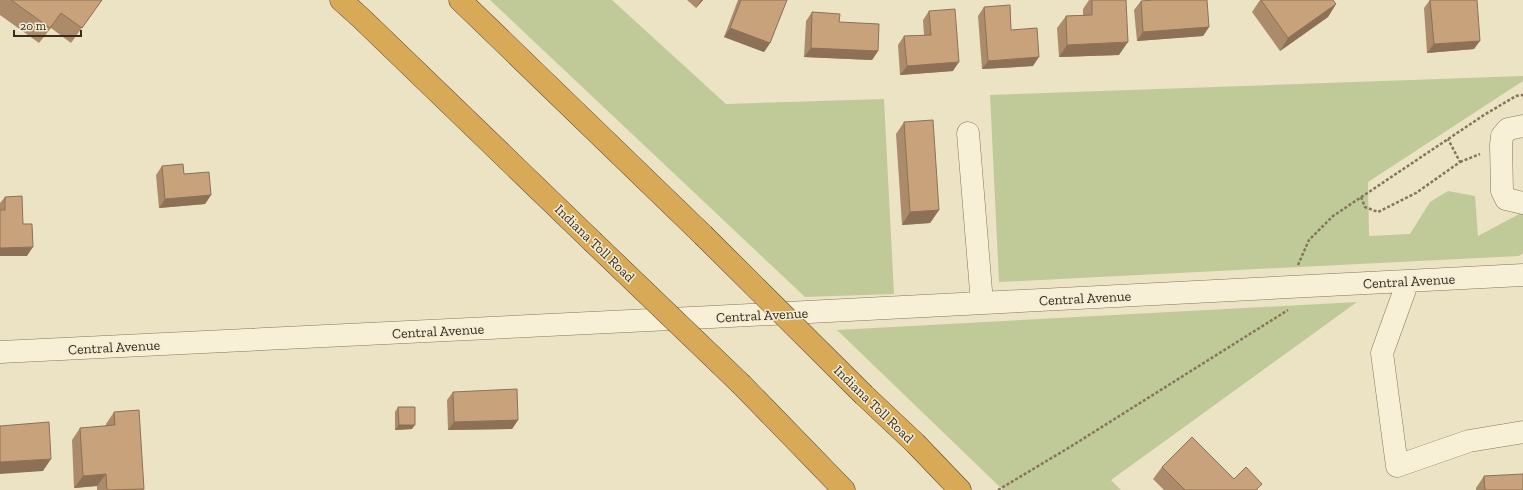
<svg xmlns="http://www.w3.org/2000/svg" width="1523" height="490" font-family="'Zilla Slab',serif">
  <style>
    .green { fill: #c0ca98 }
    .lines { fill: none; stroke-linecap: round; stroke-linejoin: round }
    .minor-casing { stroke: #86755b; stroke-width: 23 }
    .highway-casing { stroke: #54432f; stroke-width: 23 }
    .path { stroke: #86755b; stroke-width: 2.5; stroke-dasharray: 3 2; stroke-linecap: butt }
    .minor { stroke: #f7f0d7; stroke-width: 22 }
    .highway { stroke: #d8aa58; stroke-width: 22 }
    .highway-bridge-casing { stroke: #54432f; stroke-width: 23; stroke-linecap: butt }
    .highway-bridge { stroke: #d8aa58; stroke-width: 22 }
    .wall { fill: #ac8b6a }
    .shaded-wall { fill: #8c7156 }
    .building { fill: #c8a27b; stroke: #8c7156 }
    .labels { text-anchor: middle; stroke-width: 3; stroke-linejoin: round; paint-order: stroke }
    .street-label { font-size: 14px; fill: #362c1f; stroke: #f4edd3 }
  </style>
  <rect width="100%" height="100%" fill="#ece3c4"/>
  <path class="green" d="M490,0h122l114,104 158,-5 10,195 -89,3z
    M1523,76v5l-155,101 1,54 41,-2 20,-32 18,-11 27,5 3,40 45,-24v41l-4,3 -520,26 -9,-187z
    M1357,302l-246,178 10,10h-118l-166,-160z"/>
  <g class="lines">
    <defs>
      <path id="minor" d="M1523,126l-15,3 -6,7 -1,9 1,46 4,8 17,4
        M968,133l14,170
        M1408,281l-26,72 15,113 72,-25 54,-9
        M0,352l711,-35 812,-42"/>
      <path id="highway" d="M341,0l20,18 231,223
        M460,0l243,235
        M742,385l102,105
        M864,395l51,48 45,47"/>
    </defs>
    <use href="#minor" class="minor-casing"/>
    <use href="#highway" class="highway-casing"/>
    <path class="path" d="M1460,162l20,-8
      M1361,197l4,10 13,5 38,-19 44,-31 -12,-23
      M1298,265l11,-25 24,-24 151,-101 32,-19 7,-1
      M998,490l72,-43 218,-137"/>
    <use href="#minor" class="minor"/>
    <use href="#highway" class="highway"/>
    <defs>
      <path id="highway-bridge" d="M703,235l161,160
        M592,241l150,144"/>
    </defs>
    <use href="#highway-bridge" class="highway-bridge-casing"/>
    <use href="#highway-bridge" class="highway-bridge"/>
  </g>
  <path class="wall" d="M0,0h102l-31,43 -20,-15 -12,15 -39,-28z
    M687,0h16l-7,8z
    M738,0h49l-17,43 -6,9 -40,-15z
    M1089,0h37l-7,55 -60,2 -2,-29 9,-12 17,-1v-6z
    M1260,0l76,4 -8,13 -48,34 -28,-39z
    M1430,0h47l-3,49 -47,4 -3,-45z
    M1141,1l68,26 -6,9 -66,5 -3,-31z
    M984,7l27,23 22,36 -51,3 -4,-53z
    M929,11l24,60 -53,4 -2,-30 6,-9 20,-1 -1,-15z
    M812,12l27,10 39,29 -6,9 -68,-3 2,-36z
    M904,122l35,88 -9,13 -28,2 -6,-91z
    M162,166l22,8 27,21 -6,9 -46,4 -3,-33z
    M5,197l18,27 4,32h-27v-53z
    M453,392l65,28 -6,9 -64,1 -1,-30z
    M398,407l14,22 -17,1v-18z
    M114,412l30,78h-47v-4l-23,2 -2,-48 8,-12 26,-2v-2z
    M1162,467l72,12 24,11h-94l-11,-11z
    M1484,476l39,14h-47v-2z"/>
  <path class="shaded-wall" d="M701,0h2l-7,8z
    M1336,4l-8,13 -48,34 8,-13z
    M1209,27l-6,9 -66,5 6,-9z
    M730,28l40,15 -6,9 -40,-15z
    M1480,41l-6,8 -47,4 7,-9z
    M1128,42l-9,13 -60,2 8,-12z
    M811,48l67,3 -6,9 -68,-3z
    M1039,57l-6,9 -51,3 6,-8z
    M959,62l-6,9 -53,4 7,-9z
    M211,195l-6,9 -46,4 6,-9z
    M939,210l-9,13 -28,2 8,-13z
    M33,247l-6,9h-27v-8z
    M518,420l-6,9 -64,1 6,-8z
    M399,425h16l-3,4 -17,1z
    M51,459l-8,12 -43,3v-12z
    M106,474l-9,12 -23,2 9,-12z"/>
  <path class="building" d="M11,0h91l-20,28 -21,-15 -11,15z
    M741,0h46l-17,43 -40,-15z
    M1092,0h34l2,42 -61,3 -1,-29 26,-1z
    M1154,0h53l2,27 -66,5 -2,-31z
    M1261,0h72l3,4 -48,34z
    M1430,0h47l3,41 -46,3z
    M1010,5l1,25 26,-2 2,29 -51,4 -4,-54z
    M955,9l4,53 -52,4 -3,-30 27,-1 -2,-24z
    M812,12l28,2 -1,8 40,2 -1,27 -67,-3z
    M933,120l6,90 -29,2 -6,-90z
    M183,164l1,10 25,-2 2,23 -46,4 -3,-33z
    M22,196l1,28h9l1,23 -33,1v-38h5v-13z
    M517,389l1,31 -64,2 -1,-30z
    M398,407h17v18h-16z
    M139,410l5,79 -37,1 -1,-16 -23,2 -3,-48 35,-3 -1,-13z
    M49,422l2,37 -51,3v-36z
    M1192,437l42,42 12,-12 16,17 -6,6h-71l-23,-23z
    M1523,474v16h-38l-1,-14z"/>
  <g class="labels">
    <g class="street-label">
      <text transform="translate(595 243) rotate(44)" y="5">Indiana Toll Road</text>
      <text transform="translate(1409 281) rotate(-3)" y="5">Central Avenue</text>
      <text transform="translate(1085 298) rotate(-3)" y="5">Central Avenue</text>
      <text transform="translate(762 315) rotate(-3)" y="5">Central Avenue</text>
      <text transform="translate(438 331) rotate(-3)" y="5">Central Avenue</text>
      <text transform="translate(114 347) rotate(-3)" y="5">Central Avenue</text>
      <text transform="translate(874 404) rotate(44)" y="5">Indiana Toll Road</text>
    </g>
  </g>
  <path d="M14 30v6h67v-6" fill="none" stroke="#362c1f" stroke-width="2"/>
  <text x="20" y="30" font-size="12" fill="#362c1f" stroke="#f4edd3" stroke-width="3" paint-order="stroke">20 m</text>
</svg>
